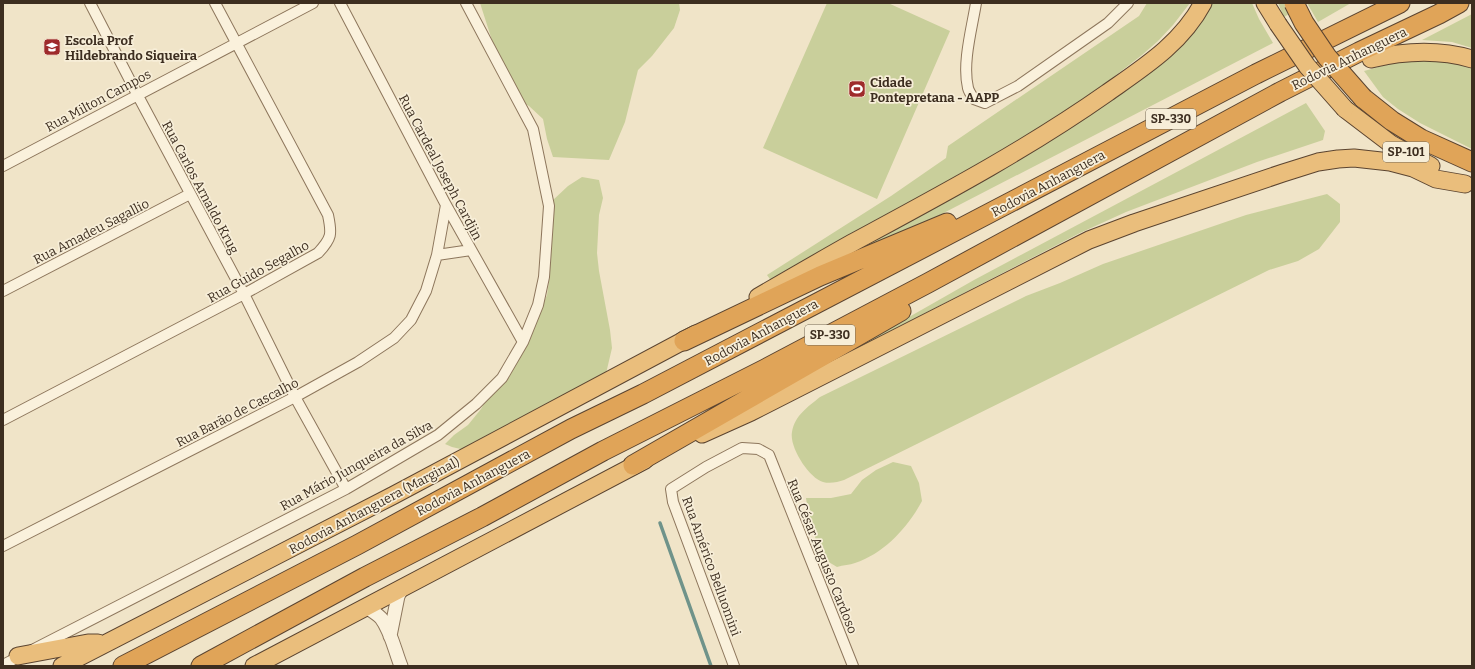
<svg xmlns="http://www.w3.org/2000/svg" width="1475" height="669" font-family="Bitter,serif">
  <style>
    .green { fill: #c9cf9b }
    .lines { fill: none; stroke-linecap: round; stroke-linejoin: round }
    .stream { stroke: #6f938a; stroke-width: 3.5 }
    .minor-casing { stroke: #8d765c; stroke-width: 12 }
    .tertiary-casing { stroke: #8d765c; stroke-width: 15 }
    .trunk-casing { stroke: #5b4430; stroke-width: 19 }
    .motorway-casing { stroke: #5b4430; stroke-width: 21 }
    .minor { stroke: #faf1dc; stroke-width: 10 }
    .tertiary { stroke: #faf1dc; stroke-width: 13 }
    .trunk { stroke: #eabe7c; stroke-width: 17 }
    .motorway { stroke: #e0a458; stroke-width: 19 }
    .trunk-bridge-casing { stroke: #5b4430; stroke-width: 19; stroke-linecap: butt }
    .motorway-bridge-casing { stroke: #5b4430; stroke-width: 21; stroke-linecap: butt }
    .trunk-bridge { stroke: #eabe7c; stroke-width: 17 }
    .motorway-bridge { stroke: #e0a458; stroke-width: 19 }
    .labels { text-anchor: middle; stroke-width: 3.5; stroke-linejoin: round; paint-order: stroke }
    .shield { fill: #f7eed8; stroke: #756857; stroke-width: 1 }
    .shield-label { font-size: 12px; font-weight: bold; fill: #3d2e20 }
    .poi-label { font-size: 13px; font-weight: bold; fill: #3d2e20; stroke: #f7eed8; text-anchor: start }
    .street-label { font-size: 13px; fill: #3d2e20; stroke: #f7eed8 }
  </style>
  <rect width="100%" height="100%" fill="#f0e4c8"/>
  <path class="green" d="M480,3h199l1,7 -6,18 -22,28 -14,14 -13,52 -16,38 -56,-3 -6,-18 -4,-20 -14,-13 -16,-9 -14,-35z
    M827,3h61l62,28 -73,168 -114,-51z
    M1147,3h43l-17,22 -15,16 -16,14 -40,31 -73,49 -257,147 -5,-7 124,-79 55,-38 2,-12 191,-130z
    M1212,3h40l7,16 14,24 -341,176 -105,49 97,-57 277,-190z
    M1278,3h6l5,11 -5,3z
    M1307,3h44l-33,19z
    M1472,14v34l-20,-6 -30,-2z
    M1425,59l47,6v84l-52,-26 -22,-14 -15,-12 -19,-26 37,-10z
    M1306,103l19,28 -2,9 -66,22 -131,50 -46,21 -257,133 151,-86z
    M582,177l17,3 4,18 -4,17 -2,38 2,18 11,59 2,18 -8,34 -45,30 -14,12 -19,11 -19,8 -38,8 -17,-4 -7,-3 9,-9 14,-10 13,-16 28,-50 30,-46 8,-18 3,-21 -1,-18 3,-55 16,-15z
    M1327,194l13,10v18l-21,27 -21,12 -29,9 -425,210c-6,2 -14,4 -21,2 -14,-4 -34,-35 -31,-50 3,-17 16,-25 28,-35l206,-101 34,-13 43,-19 143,-49z
    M893,462l18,4 8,17 3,18c-14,26 -37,52 -67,62 -5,2 -12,2 -18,4l-15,-9 -13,-39 -3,-21h25l20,-4 11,-14 14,-10z"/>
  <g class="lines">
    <path class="stream" d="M660,523l51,143"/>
    <defs>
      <path id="minor" d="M90,3l47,91 107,200 51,103 51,92
        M340,3l106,202 77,137
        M976,3c-4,25 -14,60 -8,85 1,4 4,8 6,11l11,4 33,-17 90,-63 20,-20
        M3,166l310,-163
        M437,255l34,-5
        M3,291l187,-97
        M3,420l241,-126 74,-41c14,-15 14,-19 10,-38l-113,-212
        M3,546l292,-149 63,-35 36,-24 17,-18 15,-29 11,-36 9,-50
        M3,665l343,-176 92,-54 38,-31 26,-26 21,-36 15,-37 6,-28 5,-71 -16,-77 -67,-126
        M734,666l-61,-164 -2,-13 35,-22 36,-19 16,1 11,6 84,211"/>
      <path id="tertiary" d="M365,607c6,3 11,6 16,11 10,13 14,33 20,48
        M390,636l8,-40 5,-9"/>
      <path id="trunk" d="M1265,3l13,21
        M1371,59c33,-8 67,-10 101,0
        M1345,109l46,35 40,22
        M758,297c31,-18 62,-36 94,-54 87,-47 174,-93 255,-150 37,-26 74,-49 96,-90
        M702,434l49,-22 338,-172 45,-17 149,-50 35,-11 20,-3 16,-1 36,4 23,6 23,11 29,5
        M18,656l70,-13h10
        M62,666l332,-171 302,-161
        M254,666l391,-206"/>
      <path id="motorway" d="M1363,98l29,23 29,18 51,23
        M684,341l136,-65 127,-53
        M633,465l268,-154
        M123,666l234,-121 214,-116 72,-35 613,-320 144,-71
        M201,666l164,-89 117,-60 121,-66 162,-82 163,-86 352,-191 79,-40 80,-38 20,-11"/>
    </defs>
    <use href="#minor" class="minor-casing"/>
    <use href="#tertiary" class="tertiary-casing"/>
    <use href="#trunk" class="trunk-casing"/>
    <use href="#motorway" class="motorway-casing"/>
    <use href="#minor" class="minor"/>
    <use href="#tertiary" class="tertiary"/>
    <use href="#trunk" class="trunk"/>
    <use href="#motorway" class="motorway"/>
    <defs>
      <path id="trunk-bridge" d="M1278,24l29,42 38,43"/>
      <path id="motorway-bridge" d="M1294,3l10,20 23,34 36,41"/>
    </defs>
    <use href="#trunk-bridge" class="trunk-bridge-casing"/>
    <use href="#motorway-bridge" class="motorway-bridge-casing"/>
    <use href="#trunk-bridge" class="trunk-bridge"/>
    <use href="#motorway-bridge" class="motorway-bridge"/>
  </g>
  <defs>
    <symbol id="school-square" viewBox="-11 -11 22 22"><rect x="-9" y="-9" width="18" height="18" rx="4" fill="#9e2a2b" stroke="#f7eed8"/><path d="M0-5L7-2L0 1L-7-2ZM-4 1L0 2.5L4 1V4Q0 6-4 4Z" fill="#fff"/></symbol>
    <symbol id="stadium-square" viewBox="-11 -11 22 22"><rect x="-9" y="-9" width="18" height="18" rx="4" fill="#9e2a2b" stroke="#f7eed8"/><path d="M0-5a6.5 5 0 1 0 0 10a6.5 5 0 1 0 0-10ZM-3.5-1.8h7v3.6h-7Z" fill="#fff"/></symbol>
  </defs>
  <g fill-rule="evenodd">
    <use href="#school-square" x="42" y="37" width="20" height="20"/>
    <use href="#stadium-square" x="847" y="79" width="20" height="20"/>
  </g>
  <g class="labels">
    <g class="shield">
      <rect x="1146" y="109" width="50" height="20" rx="3"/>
      <rect x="1383" y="142" width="46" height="20" rx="3"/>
      <rect x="805" y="325" width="50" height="20" rx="3"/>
    </g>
    <g class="shield-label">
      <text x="1171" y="123">SP-330</text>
      <text x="1406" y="156">SP-101</text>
      <text x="830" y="339">SP-330</text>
    </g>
    <g class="poi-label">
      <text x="65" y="45">Escola Prof<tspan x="65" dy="15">Hildebrando Siqueira</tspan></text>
      <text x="870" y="87">Cidade<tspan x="870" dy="15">Pontepretana - AAPP</tspan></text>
    </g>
    <g class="street-label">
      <text transform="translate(1349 58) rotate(-26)" y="5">Rodovia Anhanguera</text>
      <text transform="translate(98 100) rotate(-28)" y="5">Rua Milton Campos</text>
      <text transform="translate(441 167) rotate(62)" y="5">Rua Cardeal Joseph Cardjin</text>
      <text transform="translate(1048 183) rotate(-28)" y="5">Rodovia Anhanguera</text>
      <text transform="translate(201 187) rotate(62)" y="5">Rua Carlos Arnaldo Krug</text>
      <text transform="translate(91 231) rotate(-27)" y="5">Rua Amadeu Sagallio</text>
      <text transform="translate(258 271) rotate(-29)" y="5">Rua Guido Segalho</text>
      <text transform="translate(761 332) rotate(-28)" y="5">Rodovia Anhanguera</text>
      <text transform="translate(237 412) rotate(-27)" y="5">Rua Barão de Cascalho</text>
      <text transform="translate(356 465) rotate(-29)" y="5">Rua Mário Junqueira da Silva</text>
      <text transform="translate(473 482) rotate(-28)" y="5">Rodovia Anhanguera</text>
      <text transform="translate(374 505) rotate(-28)" y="5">Rodovia Anhanguera (Marginal)</text>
      <text transform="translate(823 556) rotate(68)" y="5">Rua César Augusto Cardoso</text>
      <text transform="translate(712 566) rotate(70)" y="5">Rua Américo Belluomini</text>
    </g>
  </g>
  <rect width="1475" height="669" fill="none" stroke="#3d2e20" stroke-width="8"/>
</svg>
